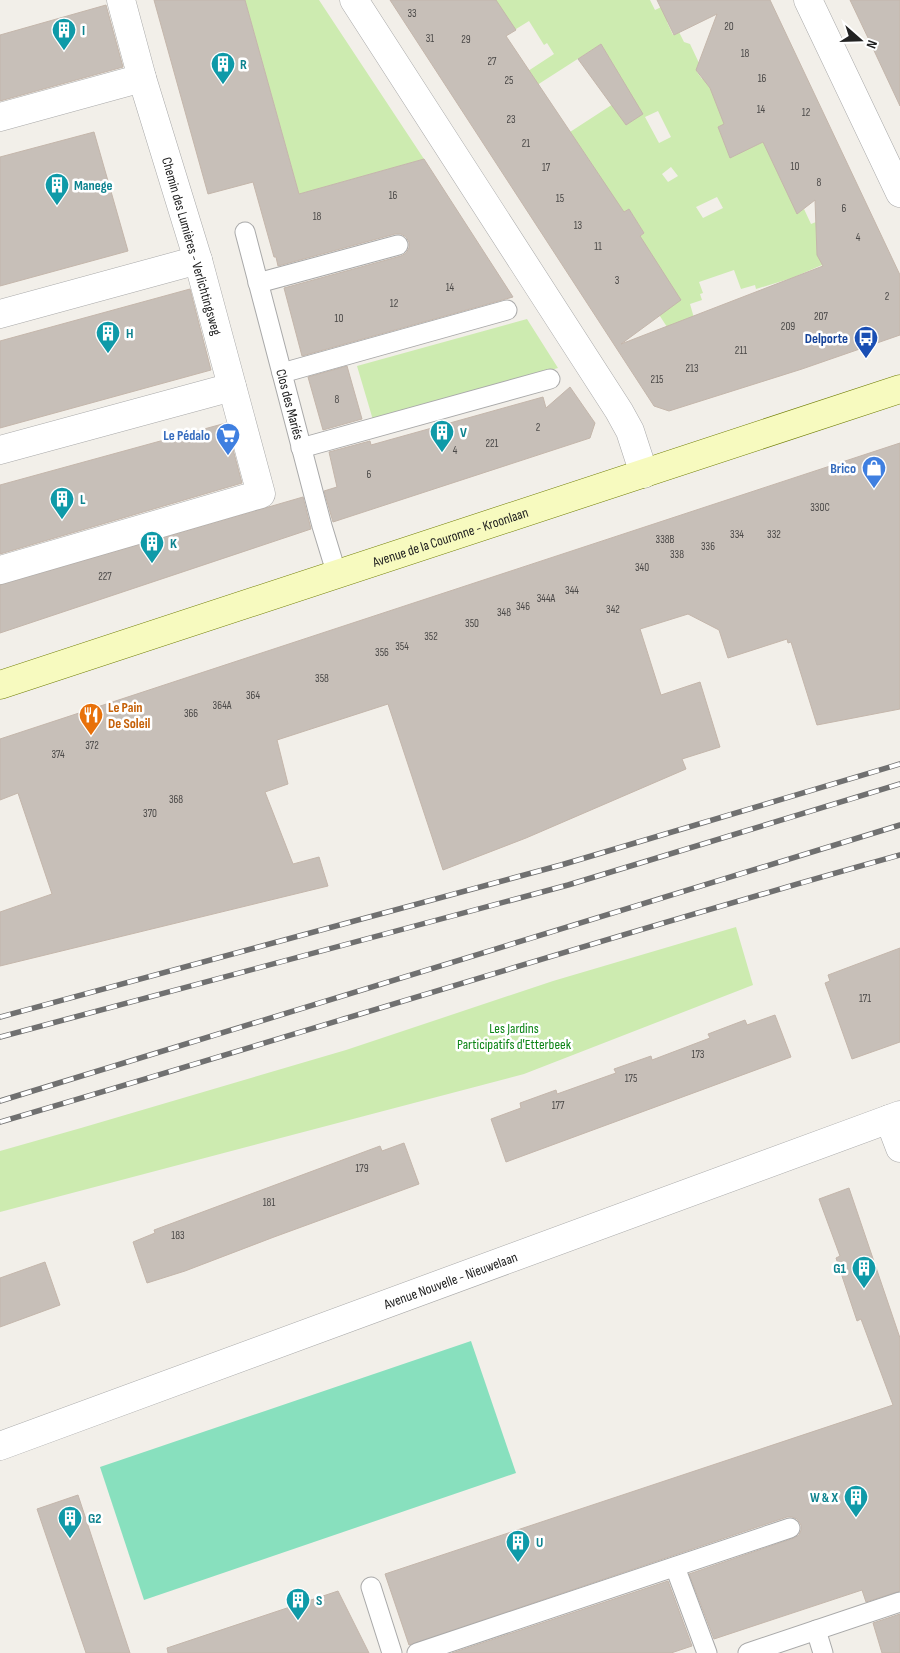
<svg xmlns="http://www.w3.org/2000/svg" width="900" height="1653" font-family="'Sofia Sans Condensed',sans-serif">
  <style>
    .grass { fill: #cdebb0; fill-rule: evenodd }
    .pitch { fill: #88e0be }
    .building { fill: #c7bfb8; stroke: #c4b6ab }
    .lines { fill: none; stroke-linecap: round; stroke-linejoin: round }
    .lane-casing { stroke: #a9a9a9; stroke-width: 21 }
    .street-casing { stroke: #a9a9a9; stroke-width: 29 }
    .secondary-casing { stroke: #707d05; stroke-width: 29 }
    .lane { stroke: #fff; stroke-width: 19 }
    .street { stroke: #fff; stroke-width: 28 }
    .secondary { stroke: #f7fabf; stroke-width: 28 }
    .rail-casing { stroke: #707070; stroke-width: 5.5 }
    .rail { stroke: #fff; stroke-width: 4; stroke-dasharray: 11; stroke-linecap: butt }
    .labels { text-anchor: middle; stroke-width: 5; stroke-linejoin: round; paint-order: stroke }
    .number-label { font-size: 11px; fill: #4b4948 }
    .culture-label { font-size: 14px; font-weight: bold; fill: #0d838f; stroke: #fff; text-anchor: start }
    .street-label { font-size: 14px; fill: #222; stroke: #fff }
    .transit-label { font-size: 14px; font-weight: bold; fill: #164399; stroke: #fff; text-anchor: end }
    .shop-label { font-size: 14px; font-weight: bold; fill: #366cbe; stroke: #fff; text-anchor: end }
    .food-label { font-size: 14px; font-weight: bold; fill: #c56008; stroke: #fff; text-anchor: start }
    .park-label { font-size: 14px; fill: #0c8416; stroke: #fff }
  </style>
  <rect width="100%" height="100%" fill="#f2efe9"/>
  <path class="grass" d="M245,0h74l105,159 -125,35z
    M493,0h157l5,10 21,-10 8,14 -17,8 6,13 6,-3 5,10 6,2 9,19 -2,9 5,7 17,3 7,54 -4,2 2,4 26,6 26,-12 21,77 7,-4 7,15 5,-2 11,59 -5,-16 -30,13 -36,11 -1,-4 -14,4 -7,-19 -35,12 4,11 -3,1 2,6 -12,4 6,21 -25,8 -34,-52 3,-45 4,-3 -15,-24 -15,9 -15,-43 -29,-43 60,-39 -29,-49 -67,43 -9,-14 29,-19 -7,-11 -3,2 -15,-24 -37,23zM658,111l13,26 -12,6 -14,-26zM671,167l7,9 -10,6 -6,-8zM717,197l6,11 -20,10 -7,-11z
    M527,319l31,49 -185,52 -16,-54z
    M736,927l17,58 -229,89 -524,138v-61l81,-23 265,-78 207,-69z"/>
  <path class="pitch" d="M471,1341l45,132 -372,127 -44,-133z"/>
  <path class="building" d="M154,0h91l54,194 125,-35 89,138 -211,59 -18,-68 117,-32 5,-3 3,-5v-6l-3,-5 -5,-3h-6l-117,32 -2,-9h-2l-21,-75 -45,12z
    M390,0h106l20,30 -10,6 118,176 5,-3 15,24 -4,3 41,64 -60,44 202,-78 -6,-11 -2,-55 -18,14 -34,-72 -33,16 -12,-31 6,-3 -14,-36 -14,-18 21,-56 -43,21 -17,-35h113l130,275v60l-98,34 -133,42 -15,-5z
    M850,0h50v106l-30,-64z
    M106,5l17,62 -123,34v-66z
    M601,44l42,70 -17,11 -48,-66z
    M94,132l34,119 -128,35v-129z
    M190,289l21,81 -211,58v-87z
    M347,366l15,53 -39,11 -15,-53z
    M570,387l25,36 -5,15 -257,84 -9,-31 13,-4 -8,-35 41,-11 1,4 172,-48 3,11z
    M226,423l16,60 -242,71v-69z
    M900,443v266l-83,16 -26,-83 -3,1 -1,-4 -59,19 -9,-28 -31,-16 -48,15 21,66 39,-13 20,65 -38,12 4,10 -160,69 -83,32 -55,-166 -111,36 11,44 -23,8 28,72 26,-7 9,29 -328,80v-54l52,-18 -34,-101 -18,7v-61z
    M303,497l8,32 -311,104v-48z
    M900,948v94l-48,17 -27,-76 5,-2 -2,-6z
    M775,1015l16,42 -285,105 -15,-43 30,-11 -1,-5 36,-13 1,4 59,-21 -2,-4 37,-13 1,4 58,-22 -2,-4 37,-14 2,5z
    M404,1143l15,41 -145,53 -89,34 -38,12 -14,-41 22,-9 -1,-3 226,-84 2,5z
    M849,1188l51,150v253l-34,11 -4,-12 -148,49 -25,-65 105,-36 5,-3 2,-5v-5l-4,-6 -5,-2h-5l-378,128 -24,-71 508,-169 -32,-86 -4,2 -21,-63 4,-2 -21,-57z
    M45,1262l15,43 -60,22v-49z
    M78,1495l52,158h-44l-49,-144z
    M668,1581l24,65 -21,7h-219z
    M338,1591l31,62h-201l-1,-5z
    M900,1614v39h-18l-9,-30z"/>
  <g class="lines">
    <defs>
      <g id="lane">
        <path id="s1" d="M245,232l77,294 15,49"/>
        <path d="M258,283l140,-38"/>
        <path d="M282,373l225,-63"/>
        <path d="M301,448l249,-69"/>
        <path d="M675,1567l32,86"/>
        <path d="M371,1587l21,66"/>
        <path d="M816,1630l7,23"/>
        <path d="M417,1653l373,-125"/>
        <path d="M748,1653l152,-51"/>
      </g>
      <g id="street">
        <path d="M354,0l265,411 11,20 14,43"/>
        <path d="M808,0l92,193"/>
        <path d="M0,117l142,-39"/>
        <path d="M0,314l198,-54"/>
        <path d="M0,450l232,-63"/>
        <path d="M0,570l261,-76 -63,-234 -56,-182 -21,-78"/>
        <path d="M889,1119l11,29"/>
        <path id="s2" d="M0,1446l900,-331"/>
      </g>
      <g id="secondary">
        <path id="s3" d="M0,685l900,-296"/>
      </g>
    </defs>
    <use href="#lane" class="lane-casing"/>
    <use href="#street" class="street-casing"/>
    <use href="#secondary" class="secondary-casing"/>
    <use href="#lane" class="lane"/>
    <use href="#street" class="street"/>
    <use href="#secondary" class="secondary"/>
    <defs>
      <path id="rail" d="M0,1017l561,-152 339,-101
        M0,1037l568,-152 332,-101
        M0,1101l900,-276
        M0,1122c300,-88 599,-183 900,-267"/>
    </defs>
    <use href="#rail" class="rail-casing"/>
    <use href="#rail" class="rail"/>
  </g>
  <defs>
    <symbol id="building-pin" viewBox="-11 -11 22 30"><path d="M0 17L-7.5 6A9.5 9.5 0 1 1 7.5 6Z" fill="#0f9aa8" stroke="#fff"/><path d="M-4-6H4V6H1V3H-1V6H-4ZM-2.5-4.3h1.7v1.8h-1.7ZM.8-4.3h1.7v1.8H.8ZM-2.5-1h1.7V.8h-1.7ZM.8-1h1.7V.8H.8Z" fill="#fff"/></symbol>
    <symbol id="bus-pin" viewBox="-11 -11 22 30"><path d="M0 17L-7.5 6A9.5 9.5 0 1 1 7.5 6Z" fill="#1a4fb4" stroke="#fff"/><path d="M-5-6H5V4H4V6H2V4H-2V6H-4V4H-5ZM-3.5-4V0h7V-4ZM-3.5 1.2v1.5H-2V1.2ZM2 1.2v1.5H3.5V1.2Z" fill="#fff"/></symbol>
    <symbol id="supermarket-pin" viewBox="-11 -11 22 30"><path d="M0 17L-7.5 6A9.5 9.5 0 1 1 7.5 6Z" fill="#3f7fe0" stroke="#fff"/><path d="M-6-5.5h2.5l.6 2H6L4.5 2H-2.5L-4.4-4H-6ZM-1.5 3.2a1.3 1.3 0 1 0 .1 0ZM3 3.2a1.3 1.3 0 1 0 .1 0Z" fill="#fff"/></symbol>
    <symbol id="shop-pin" viewBox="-11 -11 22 30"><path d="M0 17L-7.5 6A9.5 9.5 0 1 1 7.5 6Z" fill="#3f7fe0" stroke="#fff"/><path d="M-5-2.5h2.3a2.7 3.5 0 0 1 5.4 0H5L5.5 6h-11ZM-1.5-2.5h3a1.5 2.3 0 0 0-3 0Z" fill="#fff"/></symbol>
    <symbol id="restaurant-pin" viewBox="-11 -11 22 30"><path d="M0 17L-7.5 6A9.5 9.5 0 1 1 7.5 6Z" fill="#e8710a" stroke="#fff"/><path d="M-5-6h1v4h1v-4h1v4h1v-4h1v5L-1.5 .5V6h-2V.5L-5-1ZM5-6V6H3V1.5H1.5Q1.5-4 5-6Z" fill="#fff"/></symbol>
  </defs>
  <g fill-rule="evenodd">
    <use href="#building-pin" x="50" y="16" width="28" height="38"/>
    <use href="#building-pin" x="209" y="50" width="28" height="38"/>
    <use href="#building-pin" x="43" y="171" width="28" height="38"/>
    <use href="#building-pin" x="94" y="319" width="28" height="38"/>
    <use href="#bus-pin" x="852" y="324" width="28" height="38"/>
    <use href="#building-pin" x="428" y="418" width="28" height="38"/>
    <use href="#supermarket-pin" x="214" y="421" width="28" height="38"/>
    <use href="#shop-pin" x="860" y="454" width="28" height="38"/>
    <use href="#building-pin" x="48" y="485" width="28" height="38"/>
    <use href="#building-pin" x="138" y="529" width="28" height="38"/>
    <use href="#restaurant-pin" x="77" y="701" width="28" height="38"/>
    <use href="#building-pin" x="850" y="1254" width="28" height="38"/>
    <use href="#building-pin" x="842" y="1483" width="28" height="38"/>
    <use href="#building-pin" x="56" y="1504" width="28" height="38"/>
    <use href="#building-pin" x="504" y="1528" width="28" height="38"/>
    <use href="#building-pin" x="284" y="1586" width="28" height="38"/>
  </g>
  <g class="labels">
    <g class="number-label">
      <text x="412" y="17">33</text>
      <text x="729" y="30">20</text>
      <text x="430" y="42">31</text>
      <text x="466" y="43">29</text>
      <text x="745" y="57">18</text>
      <text x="492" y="65">27</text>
      <text x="762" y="82">16</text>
      <text x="509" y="84">25</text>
      <text x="761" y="113">14</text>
      <text x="806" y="116">12</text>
      <text x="511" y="123">23</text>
      <text x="526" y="147">21</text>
      <text x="795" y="170">10</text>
      <text x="546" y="171">17</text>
      <text x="819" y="186">8</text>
      <text x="393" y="199">16</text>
      <text x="560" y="202">15</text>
      <text x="844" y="212">6</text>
      <text x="317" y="220">18</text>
      <text x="578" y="229">13</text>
      <text x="858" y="241">4</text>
      <text x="598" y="250">11</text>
      <text x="617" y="284">3</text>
      <text x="450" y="291">14</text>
      <text x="887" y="300">2</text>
      <text x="394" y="307">12</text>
      <text x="821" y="320">207</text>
      <text x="339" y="322">10</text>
      <text x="788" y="330">209</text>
      <text x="741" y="354">211</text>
      <text x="692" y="372">213</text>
      <text x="657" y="383">215</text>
      <text x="337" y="403">8</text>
      <text x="538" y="431">2</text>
      <text x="492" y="447">221</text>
      <text x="455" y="454">4</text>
      <text x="369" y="478">6</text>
      <text x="820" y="511">330C</text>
      <text x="737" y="538">334</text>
      <text x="774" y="538">332</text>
      <text x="665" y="543">338B</text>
      <text x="708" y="550">336</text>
      <text x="677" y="558">338</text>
      <text x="642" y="571">340</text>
      <text x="105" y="580">227</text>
      <text x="572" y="594">344</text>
      <text x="546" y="602">344A</text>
      <text x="523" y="610">346</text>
      <text x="613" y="613">342</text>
      <text x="504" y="616">348</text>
      <text x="472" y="627">350</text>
      <text x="431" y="640">352</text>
      <text x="402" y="650">354</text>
      <text x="382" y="656">356</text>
      <text x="322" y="682">358</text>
      <text x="253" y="699">364</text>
      <text x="222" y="709">364A</text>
      <text x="191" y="717">366</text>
      <text x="92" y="749">372</text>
      <text x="58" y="758">374</text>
      <text x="176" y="803">368</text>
      <text x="150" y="817">370</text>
      <text x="865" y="1002">171</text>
      <text x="698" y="1058">173</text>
      <text x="631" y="1082">175</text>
      <text x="558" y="1109">177</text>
      <text x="362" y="1172">179</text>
      <text x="269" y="1206">181</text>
      <text x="178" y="1239">183</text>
    </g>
    <g class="culture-label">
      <text x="82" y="35">I</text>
      <text x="240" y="69">R</text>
      <text x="74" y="190">Manege</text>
      <text x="126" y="338">H</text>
      <text x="460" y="437">V</text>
      <text x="80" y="504">L</text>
      <text x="170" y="548">K</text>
      <text x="846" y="1273" text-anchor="end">G1</text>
      <text x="838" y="1502" text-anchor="end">W &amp; X</text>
      <text x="88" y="1523">G2</text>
      <text x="536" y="1547">U</text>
      <text x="316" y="1605">S</text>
    </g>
    <g class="street-label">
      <text transform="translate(192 246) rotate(74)" y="5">Chemin des Lumières - Verlichtingsweg</text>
      <text dy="5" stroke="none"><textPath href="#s1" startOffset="178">Clos des Mariés</textPath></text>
      <text dy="5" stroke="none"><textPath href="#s3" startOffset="474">Avenue de la Couronne - Kroonlaan</textPath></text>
      <text dy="5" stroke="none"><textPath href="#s2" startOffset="480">Avenue Nouvelle - Nieuwelaan</textPath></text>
    </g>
    <g class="transit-label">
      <text x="848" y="343">Delporte</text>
    </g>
    <g class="shop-label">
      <text x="210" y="440">Le Pédalo</text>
      <text x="856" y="473">Brico</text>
    </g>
    <g class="food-label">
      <text x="108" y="712">Le Pain<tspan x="108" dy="16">De Soleil</tspan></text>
    </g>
    <g class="park-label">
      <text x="514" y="1033">Les Jardins<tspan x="514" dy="16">Participatifs d'Etterbeek</tspan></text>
    </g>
  </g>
  <g transform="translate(860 40) rotate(110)" stroke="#ffffff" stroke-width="4" paint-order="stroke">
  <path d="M0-4L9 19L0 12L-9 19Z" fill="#222222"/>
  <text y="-8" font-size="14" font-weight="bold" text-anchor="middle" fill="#222222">N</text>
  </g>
</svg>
